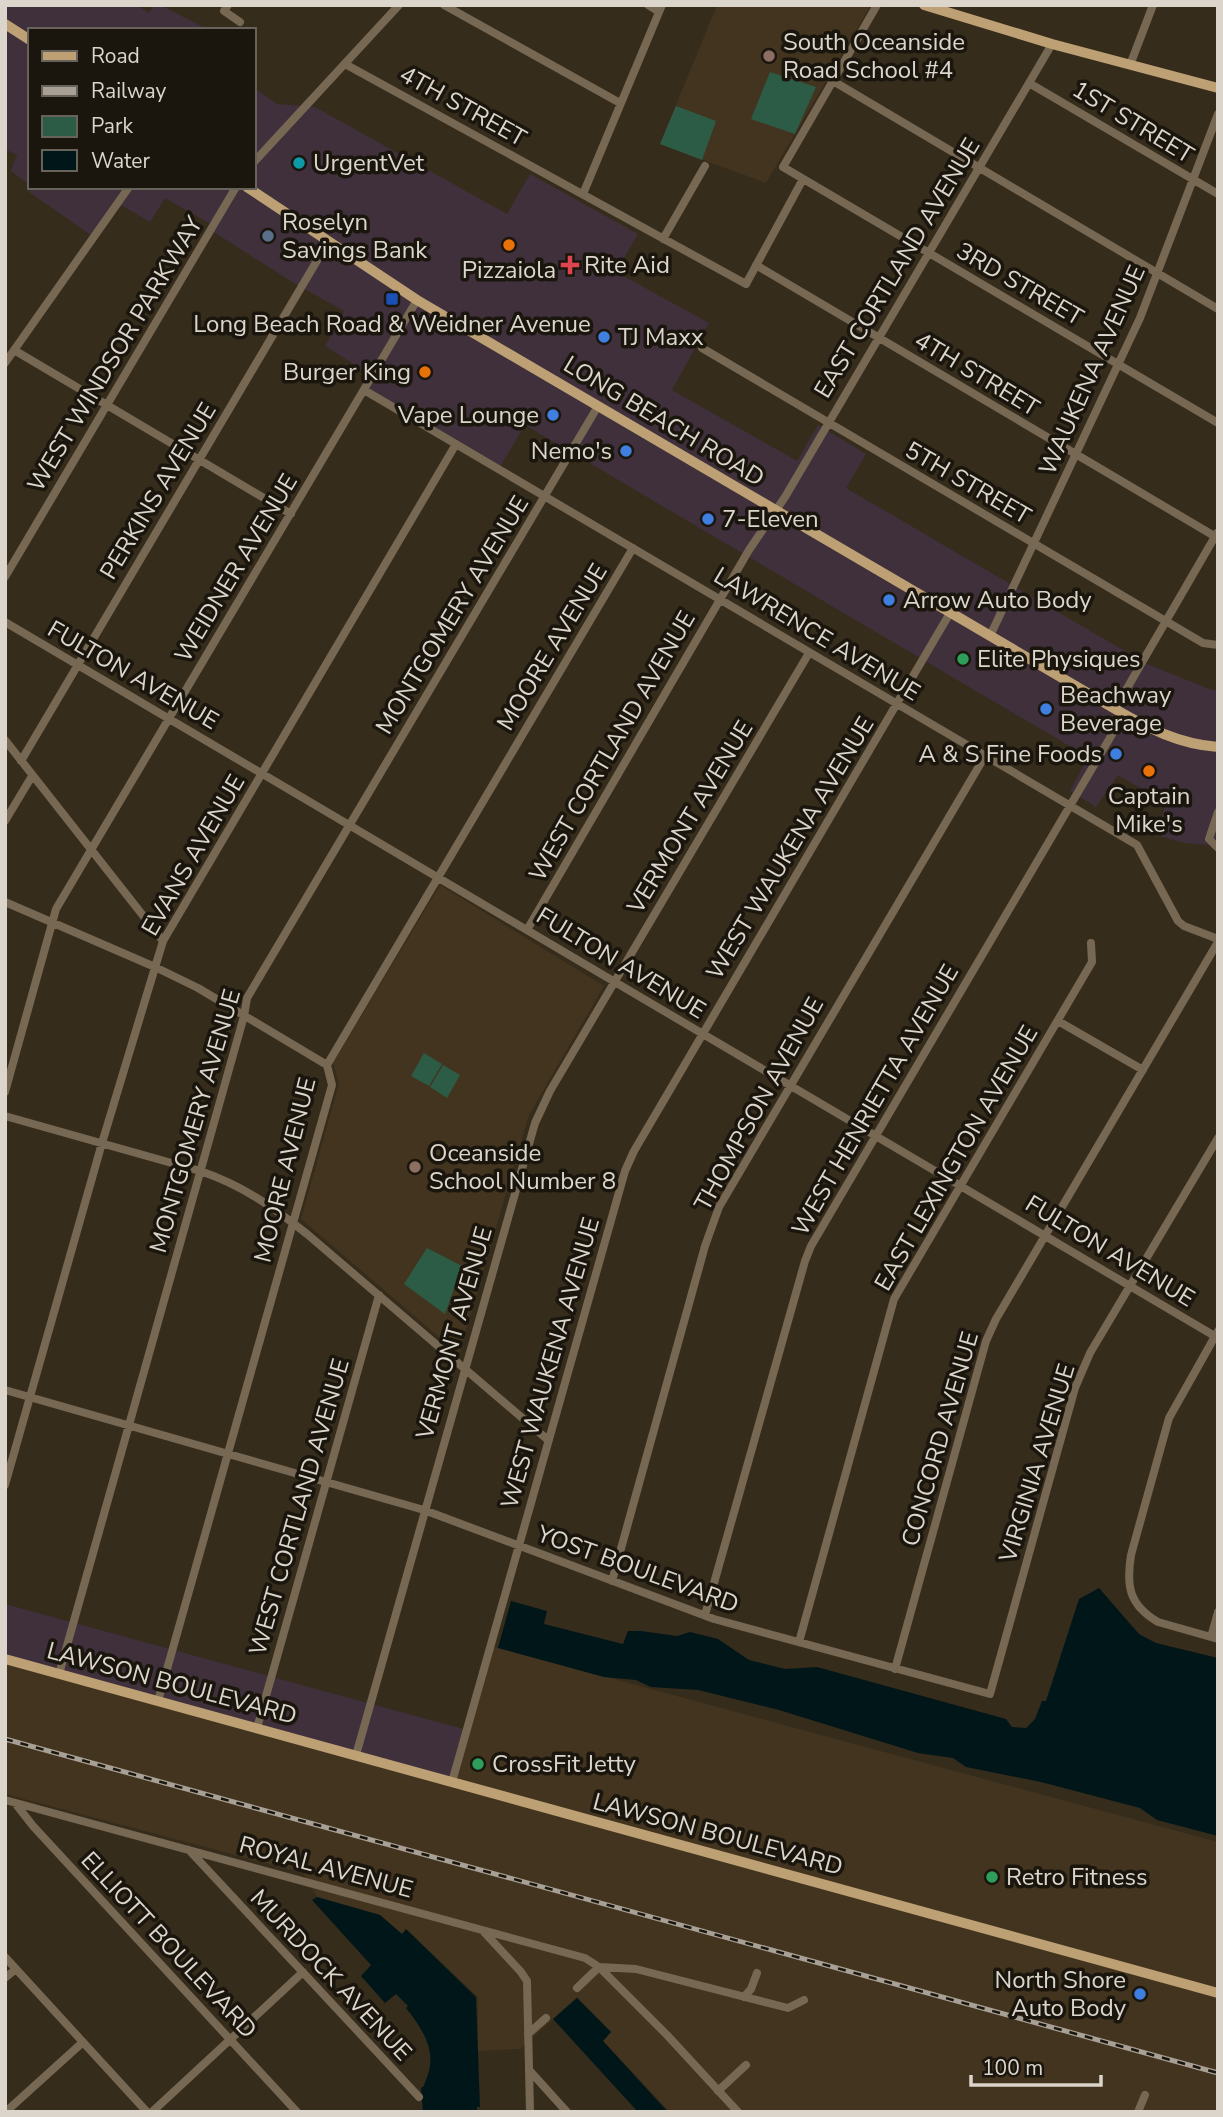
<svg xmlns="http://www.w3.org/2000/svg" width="1223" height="2117" font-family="'Nunito Sans',sans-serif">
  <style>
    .commercial { fill: #3f303c }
    .built { fill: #42341e }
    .green { fill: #2d5c46 }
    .water { fill: #001619 }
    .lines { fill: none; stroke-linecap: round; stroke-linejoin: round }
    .minor { stroke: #766853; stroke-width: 8 }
    .major { stroke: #bda074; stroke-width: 10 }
    .rail-casing { stroke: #a8a095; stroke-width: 5 }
    .rail { stroke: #1a160e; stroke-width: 2.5; stroke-dasharray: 8; stroke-linecap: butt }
    .education-dot { fill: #8d6e63; stroke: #1a160e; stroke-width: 2.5 }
    .culture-dot { fill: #0f9aa8; stroke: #1a160e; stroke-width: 2.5 }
    .service-dot { fill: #5c6f8a; stroke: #1a160e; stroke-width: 2.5 }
    .food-dot { fill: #e8710a; stroke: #1a160e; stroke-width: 2.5 }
    .health-dot { fill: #e0444e; stroke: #1a160e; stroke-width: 2.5 }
    .transit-dot { fill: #1a4fb4; stroke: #1a160e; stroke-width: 2.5 }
    .shop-dot { fill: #3f7fe0; stroke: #1a160e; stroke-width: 2.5 }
    .leisure-dot { fill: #2e9e5b; stroke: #1a160e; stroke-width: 2.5 }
    .labels { text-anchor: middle; stroke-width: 7; stroke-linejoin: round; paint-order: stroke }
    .poi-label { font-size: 24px; fill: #dbd5cb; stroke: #1a160e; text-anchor: start }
    .street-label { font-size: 24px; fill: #dbd5cb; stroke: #1a160e }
  </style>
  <rect width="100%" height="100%" fill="#362c1c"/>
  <path class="commercial" d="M5,5h131l13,8 5,-8h6l49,25h-179v155l-19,-14 6,-16 -12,-6z
    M254,88l23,16 38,3 192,107 23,-40 108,60 -22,38 93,51 -37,67 125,71 21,-36 48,29 -20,34 301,176 65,26 6,1v146l-9,8 -24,-2 -29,-8 10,-32 -48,-28 -22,32 -26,-16 18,-34 -563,-332 -25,42 -132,-78 6,-12 -49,-31 19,-35 -50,-28 -82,-52 2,-5 -49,-28 -15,24 -31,-18 -24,34 -66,-46 3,-5h222z
    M5,1604l462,126 -14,51 -448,-122z"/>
  <path class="built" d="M717,5h154l-105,178 -106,-39z
    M440,885l164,101 -75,129 -70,239 -158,-135 38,-136 -6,-20z
    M491,1646l727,196v270h-548l-67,-71 8,-9 -34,-35 -57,52 -42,2v-54l-71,-67 -5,4 -22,-19 -63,-18 -14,-24 -298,-79v-135l448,122z"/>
  <path class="green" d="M770,72l46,15 -21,47 -44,-15z
    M676,106l40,15 -14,39 -42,-16z
    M424,1053l18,11 -13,22 -18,-10z
    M443,1065l17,10 -13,23 -17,-11z
    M427,1248l35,18 -17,48 -41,-30z"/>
  <path class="water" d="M1099,1588l40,46 17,9 62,15v178l-61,-16 -17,-12 -99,-26 -75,-15 -13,-9 -35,-5 -139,-43 -81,-20 -47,-3 -15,-7 -32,-3 -106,-29 13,-47 36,10 -3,13 79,20 5,-13h13l36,5 13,-4 28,7 31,21 36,9 32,-2 189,52 6,8 14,1 9,-9 7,-18h4l33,-102z
    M317,1897l63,18 22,19 4,-5 70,68 4,110h-3v5h-54l-2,-24 3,-2c2,-7 6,-15 6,-22 3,-20 -12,-41 -24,-56l2,-2 -12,-12 -11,9 -24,-27 10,-11 -59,-65z
    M577,1998l34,34 -8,9 65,71h-30l-85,-93z"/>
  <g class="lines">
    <path class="minor" d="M228,5l-4,6 16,11
      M444,5l176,98
      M648,5l11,7
      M877,5l-94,162 435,256
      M345,64l401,220 57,-105
      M1130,65l23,-60
      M833,81l385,228
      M1029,83l189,111
      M254,162l145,-157
      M583,194l79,-189
      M663,239l42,-73
      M756,265l460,272
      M702,348l501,295 15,2
      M14,350l277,164
      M5,363l124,-176
      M364,390l773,455 41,76 6,5 34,13
      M5,577l231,-390
      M5,622l1213,716
      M990,636l150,-318 78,-204
      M1115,709l102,-176
      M5,740l158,201
      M21,761l307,-519
      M1218,812l-9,27 9,9
      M5,821l27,-45
      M5,902l150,65 43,21 129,77
      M527,930l222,-380 36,-53 267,-453
      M1058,1021l85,49
      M5,1092l51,-183 361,-609
      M5,1116l195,55c42,14 73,36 107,63l241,206
      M1218,1331l-49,87 -38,137c-5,31 -2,50 27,67l60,17
      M5,1390l419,120 290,109 276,75 85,-306 15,-35 128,-215
      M5,1485l97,-342 61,-202 293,-497
      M612,1581l93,-335 14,-39 266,-451
      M705,1615l100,-354 6,-15 313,-532
      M1211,1637l7,-25
      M799,1642l95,-343 198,-337 -1,-19
      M895,1669l91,-328 10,-22 222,-377
      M59,1674l185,-658 3,-18 351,-592
      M158,1701l174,-616 -5,-20 306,-517
      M257,1728l122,-433
      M356,1755l179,-632 15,-32 259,-438
      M452,1782l173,-611 9,-20 316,-538
      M5,1800l532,145 48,13 14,9 37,2 152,39 16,-8
      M15,1803l18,23 264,286
      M189,1850l230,247
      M484,1932l37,40 6,9 3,131
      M5,1957l142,155
      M5,1978l11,-9
      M577,1988l22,-21 68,68 71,77
      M744,1997l7,-8 6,-16
      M528,2034l18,-16
      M529,2070l38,42
      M718,2091l28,-26
      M10,2108l73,-66
      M152,2112l151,-140
      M1138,2112l7,-17"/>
    <path class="major" d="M924,5l128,39 166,44
      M5,24l25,16
      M247,187l170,113 698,409c33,19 63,35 103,38
      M5,1659l1213,334"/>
    <defs>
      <path id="rail" d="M5,1739l1213,334"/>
    </defs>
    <use href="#rail" class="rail-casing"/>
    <use href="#rail" class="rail"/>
  </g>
  <g class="education-dot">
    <circle cx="769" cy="56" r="7"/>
    <circle cx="415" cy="1167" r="7"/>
  </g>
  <circle class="culture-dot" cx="299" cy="163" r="7"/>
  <circle class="service-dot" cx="268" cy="236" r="7"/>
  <g class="food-dot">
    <circle cx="509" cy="245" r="7"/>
    <circle cx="425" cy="372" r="7"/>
    <circle cx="1149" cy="771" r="7"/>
  </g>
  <path class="health-dot" d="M566.5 254.5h7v7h7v7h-7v7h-7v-7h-7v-7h7z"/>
  <rect class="transit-dot" x="385" y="292" width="14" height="14" rx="3.5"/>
  <g class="shop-dot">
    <circle cx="604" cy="337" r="7"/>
    <circle cx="553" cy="415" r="7"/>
    <circle cx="626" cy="451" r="7"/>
    <circle cx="708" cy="519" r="7"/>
    <circle cx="889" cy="600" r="7"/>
    <circle cx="1046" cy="709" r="7"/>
    <circle cx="1116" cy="754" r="7"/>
    <circle cx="1140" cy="1994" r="7"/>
  </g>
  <g class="leisure-dot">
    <circle cx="963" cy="659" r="7"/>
    <circle cx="478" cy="1764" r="7"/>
    <circle cx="992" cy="1877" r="7"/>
  </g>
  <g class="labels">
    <g class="poi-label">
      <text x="783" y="50">South Oceanside<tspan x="783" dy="28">Road School #4</tspan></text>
      <text x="313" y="171">UrgentVet</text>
      <text x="282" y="230">Roselyn<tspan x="282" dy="28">Savings Bank</tspan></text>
      <text x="584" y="273">Rite Aid</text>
      <text x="509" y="278" text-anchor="middle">Pizzaiola</text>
      <text x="392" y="332" text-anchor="middle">Long Beach Road &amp; Weidner Avenue</text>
      <text x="618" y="345">TJ Maxx</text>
      <text x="411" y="380" text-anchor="end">Burger King</text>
      <text x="539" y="423" text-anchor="end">Vape Lounge</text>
      <text x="612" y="459" text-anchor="end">Nemo's</text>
      <text x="722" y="527">7-Eleven</text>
      <text x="903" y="608">Arrow Auto Body</text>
      <text x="977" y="667">Elite Physiques</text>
      <text x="1060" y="703">Beachway<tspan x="1060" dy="28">Beverage</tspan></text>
      <text x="1102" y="762" text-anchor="end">A &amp; S Fine Foods</text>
      <text x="1149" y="804" text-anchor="middle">Captain<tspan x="1149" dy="28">Mike's</tspan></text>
      <text x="429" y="1161">Oceanside<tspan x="429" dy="28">School Number 8</tspan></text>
      <text x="492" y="1772">CrossFit Jetty</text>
      <text x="1006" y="1885">Retro Fitness</text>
      <text x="1126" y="1988" text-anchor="end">North Shore<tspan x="1126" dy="28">Auto Body</tspan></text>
    </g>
    <g class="street-label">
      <text transform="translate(463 106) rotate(29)" y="8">4TH STREET</text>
      <text transform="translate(1133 122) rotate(31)" y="8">1ST STREET</text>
      <text transform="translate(897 268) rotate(-59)" y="8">EAST CORTLAND AVENUE</text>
      <text transform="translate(1020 284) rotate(30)" y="8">3RD STREET</text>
      <text transform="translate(115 354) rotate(-59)" y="8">WEST WINDSOR PARKWAY</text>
      <text transform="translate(1092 370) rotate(-66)" y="8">WAUKENA AVENUE</text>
      <text transform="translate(977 374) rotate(31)" y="8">4TH STREET</text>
      <text transform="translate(664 421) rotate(31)" y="8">LONG BEACH ROAD</text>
      <text transform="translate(968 483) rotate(30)" y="8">5TH STREET</text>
      <text transform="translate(158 491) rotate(-59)" y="8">PERKINS AVENUE</text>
      <text transform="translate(236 568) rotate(-59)" y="8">WEIDNER AVENUE</text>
      <text transform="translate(452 615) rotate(-59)" y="8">MONTGOMERY AVENUE</text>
      <text transform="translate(817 634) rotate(31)" y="8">LAWRENCE AVENUE</text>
      <text transform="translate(552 647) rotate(-59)" y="8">MOORE AVENUE</text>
      <text transform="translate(133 675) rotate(30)" y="8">FULTON AVENUE</text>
      <text transform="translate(612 746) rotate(-60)" y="8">WEST CORTLAND AVENUE</text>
      <text transform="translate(690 817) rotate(-59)" y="8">VERMONT AVENUE</text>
      <text transform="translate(790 848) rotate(-59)" y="8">WEST WAUKENA AVENUE</text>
      <text transform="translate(193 855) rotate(-60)" y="8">EVANS AVENUE</text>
      <text transform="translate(621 963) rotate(31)" y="8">FULTON AVENUE</text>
      <text transform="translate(875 1100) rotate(-60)" y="8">WEST HENRIETTA AVENUE</text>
      <text transform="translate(759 1104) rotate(-61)" y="8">THOMPSON AVENUE</text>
      <text transform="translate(195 1121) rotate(-74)" y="8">MONTGOMERY AVENUE</text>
      <text transform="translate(956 1158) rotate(-60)" y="8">EAST LEXINGTON AVENUE</text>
      <text transform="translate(285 1170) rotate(-76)" y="8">MOORE AVENUE</text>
      <text transform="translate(1110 1251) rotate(31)" y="8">FULTON AVENUE</text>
      <text transform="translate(454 1333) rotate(-74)" y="8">VERMONT AVENUE</text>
      <text transform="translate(550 1363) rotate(-74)" y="8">WEST WAUKENA AVENUE</text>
      <text transform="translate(940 1439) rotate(-74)" y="8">CONCORD AVENUE</text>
      <text transform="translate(1037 1463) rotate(-73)" y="8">VIRGINIA AVENUE</text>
      <text transform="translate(299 1507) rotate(-74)" y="8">WEST CORTLAND AVENUE</text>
      <text transform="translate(638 1569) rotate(20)" y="8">YOST BOULEVARD</text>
      <text transform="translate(172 1683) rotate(15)" y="8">LAWSON BOULEVARD</text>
      <text transform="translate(718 1834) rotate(15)" y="8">LAWSON BOULEVARD</text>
      <text transform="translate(326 1867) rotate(15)" y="8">ROYAL AVENUE</text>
      <text transform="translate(169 1945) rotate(47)" y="8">ELLIOTT BOULEVARD</text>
      <text transform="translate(331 1975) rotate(47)" y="8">MURDOCK AVENUE</text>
    </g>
  </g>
  <rect width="1223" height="2117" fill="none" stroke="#dbd5cb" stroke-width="14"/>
  <rect x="28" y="28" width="228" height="161" fill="#1a160e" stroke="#67625a" stroke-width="2"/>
  <rect x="42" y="51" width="35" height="10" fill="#bda074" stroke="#67625a" stroke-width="2"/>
  <text x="91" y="63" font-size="21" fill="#dbd5cb">Road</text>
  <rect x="42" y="86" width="35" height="10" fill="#a8a095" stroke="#67625a" stroke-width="2"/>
  <text x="91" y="98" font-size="21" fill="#dbd5cb">Railway</text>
  <rect x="42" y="116" width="35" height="21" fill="#2d5c46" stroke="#67625a" stroke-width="2"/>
  <text x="91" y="133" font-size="21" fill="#dbd5cb">Park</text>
  <rect x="42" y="150" width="35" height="21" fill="#001619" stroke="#67625a" stroke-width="2"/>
  <text x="91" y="168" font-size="21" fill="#dbd5cb">Water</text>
  <path d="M971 2075v10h130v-10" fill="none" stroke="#dbd5cb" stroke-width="3.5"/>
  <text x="982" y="2075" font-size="21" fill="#dbd5cb" stroke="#1a160e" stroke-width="5" paint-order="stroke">100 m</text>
</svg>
